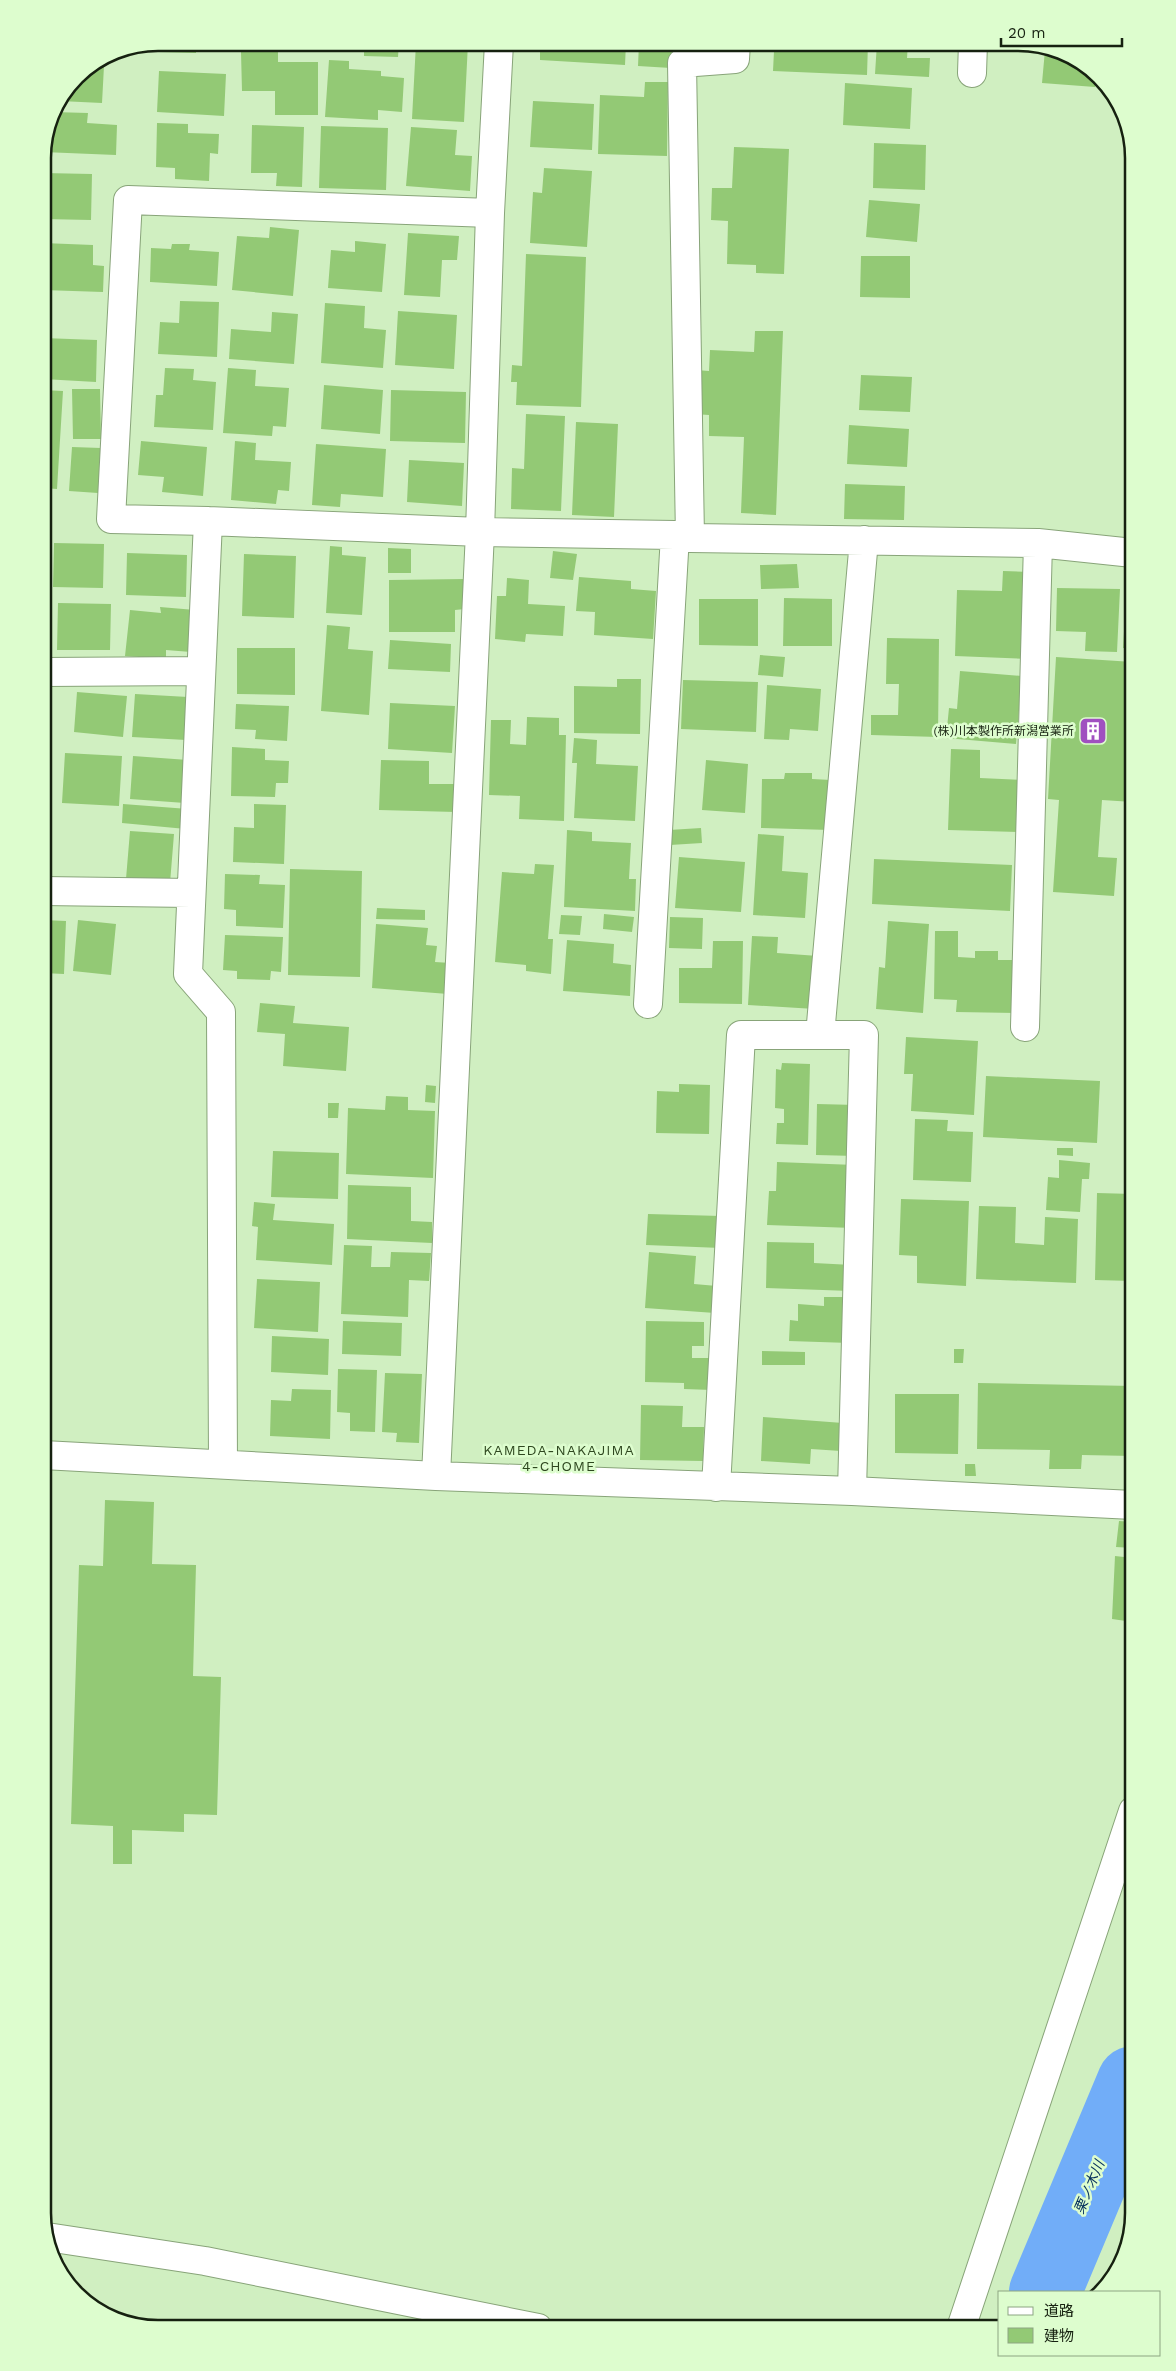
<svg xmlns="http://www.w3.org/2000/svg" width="1176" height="2371" font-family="'Work Sans','Noto Sans JP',sans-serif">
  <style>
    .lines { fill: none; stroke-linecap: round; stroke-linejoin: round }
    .river { stroke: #71adf8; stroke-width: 72 }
    .building { fill: #93c975 }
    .minor-casing { stroke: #88a479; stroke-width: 30 }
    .minor { stroke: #fff; stroke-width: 28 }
    .labels { text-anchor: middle; stroke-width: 5; stroke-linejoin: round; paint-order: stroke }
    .poi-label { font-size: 12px; fill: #162110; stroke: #ddfdce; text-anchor: end }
    .neighbourhood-label { font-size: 14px; letter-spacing: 1px; fill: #2e471f; stroke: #ddfdce }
    .water-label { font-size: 14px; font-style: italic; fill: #032d5b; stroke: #ddfdce }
    .rim { fill: none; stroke: #162110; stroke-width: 2.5 }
  </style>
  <rect width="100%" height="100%" fill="#d0efc1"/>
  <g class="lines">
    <path class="river" d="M1045,2292l88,-210"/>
  </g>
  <path class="building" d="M159,43h75v3h-38v7l-37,-1z
    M329,43h70l-1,14 -34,-1v-5l-35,-2z
    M416,43h52l-4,79 -52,-3z
    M540,43h86l-1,22 -85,-5z
    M639,43h33l-1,25 -33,-2z
    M679,43h15v2l-15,-1z
    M783,43h85l-1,32 -94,-4 1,-20h8z
    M877,43h31l-1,15h23l-1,19 -54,-3z
    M150,44v8l-31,-1v-1z
    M1045,50l43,16 8,11 -1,10 -53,-4z
    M241,52h37v10h40v53h-43v-24h-33z
    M329,60l20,1v8l32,2v5l23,2 -2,34 -24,-2v10l-53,-3z
    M93,66h11l-2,37 -42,-2 17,-25z
    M159,71l67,3 -2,42 -67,-4z
    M645,82h23l-1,74 -69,-2 2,-59 44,2z
    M845,83l67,5 -2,41 -67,-4z
    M533,101l61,3 -2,46 -62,-3z
    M53,112l35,1 -1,10 30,2 -1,30 -73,-3z
    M157,123l31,1v9l31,1 -1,20 -8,-1 -1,28 -34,-2v-11l-19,-1z
    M252,125l52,2 -2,60 -26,-1 1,-13h-26z
    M321,126l67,2 -2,62 -67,-2z
    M411,127l46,3 -2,25 17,1 -2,35 -64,-5z
    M874,143l52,2 -1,45 -52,-2z
    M734,147l55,2 -5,125 -28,-1v-8l-29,-1 1,-43 -17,-1 1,-32h20z
    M544,168l48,3 -5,76 -57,-4 3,-51 9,1z
    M43,173l49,1 -1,46 -48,-1z
    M869,200l51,4 -3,38 -51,-5z
    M270,227l29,3 -6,66 -61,-6 5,-54 32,2z
    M408,233l51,3 -2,24h-15l-2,37 -36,-2z
    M355,241l31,3 -4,48 -54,-4 3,-38 24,2z
    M43,243l50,2v20l11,1 -1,26 -60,-2z
    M172,244h18l-1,6 30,2 -2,34 -67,-4 1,-34 20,1z
    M526,254l60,3 -5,150 -65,-2 1,-23h-6l1,-17 10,1z
    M861,256h49v42l-50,-1z
    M180,301l39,1 -2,55 -59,-3 2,-32 19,1z
    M325,303l40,3 -1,22 22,2 -3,38 -62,-5z
    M398,311l59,4 -3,54 -59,-4z
    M272,312l26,2 -4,50 -65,-5 2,-30 40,3z
    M755,331h28l-7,184 -35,-2 3,-76 -35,-1v-21l-15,-1 2,-44 13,1 1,-21 44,2z
    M43,338l54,2 -1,42 -53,-3z
    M165,368l29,1 -1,11 23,2 -3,48 -59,-3 2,-32h7z
    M228,368l28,2 -1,16 34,2 -3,39 -13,-1 -1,10 -49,-3z
    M861,375l51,2 -2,35 -51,-2z
    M324,385l59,5 -3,44 -59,-5z
    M72,389h28l1,50h-28z
    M43,390l20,1 -6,98 -14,-1z
    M391,390l75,2 -1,51 -75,-2z
    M526,414l39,2 -4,95 -50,-2 1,-41 12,1z
    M576,422l42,2 -4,93 -42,-2z
    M849,425l60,4 -2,38 -60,-3z
    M141,441l66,6 -4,49 -41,-4 2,-15 -26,-2z
    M235,441l21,2 -1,17 36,2 -2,29 -11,-1 -2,14 -45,-4z
    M316,444l70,5 -3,48 -42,-3 -1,13 -28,-2z
    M72,447l29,1 -3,45 -29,-2z
    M409,460l55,3 -2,43 -55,-4z
    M845,484l60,2 -1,34 -60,-1z
    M54,543l50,1 -1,44 -50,-1z
    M330,546l12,1v8l24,2 -4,58 -36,-2z
    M388,548l23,1v24h-23z
    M553,551l24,3 -4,26 -23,-2z
    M127,553l60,2 -1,42 -60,-2z
    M244,554l52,2 -2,62 -52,-2z
    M797,564l2,24 -38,1 -1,-24z
    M1003,571l28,1 -3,87 -73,-3 2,-66 45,1z
    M579,577l52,4v8l25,2 -3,48 -59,-4 1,-23 -19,-1z
    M507,578l22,2 -1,24 37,2 -2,30 -37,-2 -1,8 -30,-3 2,-43h9z
    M465,579v30l-10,1v22h-66v-52z
    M1127,583l6,1v65l-10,-1z
    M1057,588l63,1 -3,63 -32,-1 1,-19 -30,-1z
    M784,598l48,1v47h-49z
    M699,599h59v47l-59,-1z
    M58,603l53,1 -1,46h-53z
    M160,607l35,3 -4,42 -25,-2v9l-41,-3 5,-46 31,3z
    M327,625l23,2 -2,22 25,2 -4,64 -48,-4z
    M887,638l52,1 -1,98 -67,-2v-20h27l1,-31h-13z
    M390,640l61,4 -1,28 -62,-3z
    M237,648h58v47l-58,-1z
    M760,655l25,2 -2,20 -25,-2z
    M1056,657l77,5v140l-31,-2 -4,57 19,1 -3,38 -61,-4 6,-92 -11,-1z
    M960,671l62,5 -6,68 -70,-6 3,-30 8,1z
    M617,679h24l-1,55 -66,-1v-47l43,1z
    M683,680l75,2 -2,50 -75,-3z
    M767,685l54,4 -3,42 -28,-2 -1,11 -25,-1z
    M77,692l50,4 -4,41 -49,-5z
    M135,694l53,3 -2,43 -54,-3z
    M390,703l65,3 -3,47 -64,-4z
    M236,704l53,2 -2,35 -32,-2 1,-9 -21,-1z
    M527,717l32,1v17h7l-2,86 -45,-2 1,-23 -31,-1 2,-75h20l-1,24 16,1z
    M574,738l23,2 -1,24 42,2 -3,55 -61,-3 3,-55h-5z
    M232,747l33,2v11l24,1 -1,22h-12l-1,14 -44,-1z
    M951,749l29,1v28l41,2 -2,52 -71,-2z
    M65,753l57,3 -3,50 -57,-3z
    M133,756l55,4 -3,43 -55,-4z
    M381,760l48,1v23h27v28l-77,-2z
    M706,760l42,4 -3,49 -43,-3z
    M785,773h27v6l19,1 -1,50 -69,-2 1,-49h22z
    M123,804l65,5 -2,20 -64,-6z
    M254,804l32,1 -2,59 -51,-2 1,-35 20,1z
    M701,828l1,15 -32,2 -1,-15z
    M567,830l25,2v9l39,2 -2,36h7l-1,32 -71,-4z
    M130,831l44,3 -4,49 -44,-4z
    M758,834l26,2 -2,35 26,2 -3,45 -52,-3z
    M679,857l66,5 -4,50 -66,-4z
    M874,859l138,6 -2,46 -138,-7z
    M535,864l19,1 -6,74h5l-2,35 -25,-3v-6l-31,-3 7,-90 32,2z
    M290,869l72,2 -2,106 -72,-2z
    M225,874l35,1 -1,9 26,1 -2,43 -47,-2v-16l-12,-1z
    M377,908l48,2v10l-49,-1z
    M604,914l30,3 -2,15 -29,-3z
    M561,915l21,1 -2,19 -21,-1z
    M670,917l33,1 -1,31 -33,-1z
    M43,920l23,1 -2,53 -21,-1z
    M78,920l38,4 -5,51 -38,-4z
    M888,921l41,3 -6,89 -47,-4 3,-42 6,1z
    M376,924l52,4 -2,17 11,1 -2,16 16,1 -3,31 -76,-6z
    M935,931h23v26l17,1v-7h23v9h19l-1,53 -60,-1 1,-12 -23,-1z
    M225,935l58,2 -2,35 -10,-1 -1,9 -33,-1v-8l-14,-1z
    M752,936l26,1 -1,16 41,3 -3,53 -67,-4z
    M567,940l47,4 -1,19 18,2 -1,31 -67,-5z
    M713,941h30l-1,63 -63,-1v-35h33z
    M260,1003l35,3 -2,17 56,4 -3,44 -63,-5 2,-32 -28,-2z
    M906,1037l72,4 -4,74 -63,-4 2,-37h-9z
    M782,1063l28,1 -2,81 -32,-1 1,-21h7v-14l-9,-1 1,-39 5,1z
    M986,1076l114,5 -3,62 -114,-6z
    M679,1084l31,1 -1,49 -53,-1 1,-42 22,1z
    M426,1085l10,1 -1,17 -10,-1z
    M386,1096l22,1v13l27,1 -2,67 -87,-4 2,-66 37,2z
    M328,1103h11l-1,15h-10z
    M817,1104l40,1 -1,51 -40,-1z
    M915,1119l33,1 -1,11 26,1 -2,50 -58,-2z
    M1057,1148h16v8l-16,-1z
    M273,1151l66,2 -1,46 -67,-2z
    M1059,1160l31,3 -1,16h-7l-2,33 -34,-2 2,-33 11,1z
    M777,1162l78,3 -2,63 -86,-3 2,-34h7z
    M348,1185l63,2v34l21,1v21l-85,-4z
    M1097,1193l36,1v87l-38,-1z
    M901,1199l68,2 -3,85 -49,-3v-27l-18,-1z
    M254,1202l21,2 -2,16 61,4 -2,41 -76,-5 2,-33 -6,-1z
    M979,1206l37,1 -1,36 29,2 1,-28 33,2 -2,64 -100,-4z
    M648,1214l73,2v32l-75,-3z
    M767,1242l47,1v20l38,2 -1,26 -85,-3z
    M344,1245l28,1 -1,21h19l1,-15 40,1 -2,28 -20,-1 -1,37 -67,-3z
    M649,1252l47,4 -2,28 23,2 -2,27 -70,-5z
    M257,1279l63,3 -2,50 -64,-4z
    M824,1297h26v46l-61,-2 1,-21 8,1v-17l26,2z
    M343,1321l59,2 -1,33 -59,-2z
    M646,1321l58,1v24h-12v12h21l-1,32 -28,-1v-6l-39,-1z
    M272,1336l57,3 -1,36 -57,-3z
    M954,1349h10l-1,14h-9z
    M762,1351l43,1v13h-43z
    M338,1369l39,1 -2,62 -25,-1v-18l-13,-1z
    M385,1373l37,1 -3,69 -23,-1 1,-9 -15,-1z
    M978,1383l155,3v70l-51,-1 -1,14h-32l1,-19 -73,-1z
    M292,1389l39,1 -1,49 -60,-3 1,-36 20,1z
    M895,1394h64l-1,60 -63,-1z
    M641,1405l42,1 -1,21h22l-1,34 -63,-1z
    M763,1417l80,6 -2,28 -30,-2 -1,15 -49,-3z
    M965,1464h10l1,12h-11z
    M105,1500l49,2 -2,62 44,1 -3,111 28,1 -4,138 -33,-1v18l-52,-2v34h-19v-38l-42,-2 8,-259 24,1z
    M1119,1521l14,1v26l-17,-1z
    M1115,1556l18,2v64l-21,-3z"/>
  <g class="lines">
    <defs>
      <path id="minor" d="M972,73l1,-30
        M490,213l-362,-13 -17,319 97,2 272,11 195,3 15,3 348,5 95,10
        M208,521l-20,453 33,38 2,452
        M690,538l-8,-475 53,-4 1,-16
        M43,672l158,-1
        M43,891l148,2
        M648,1004l27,-469
        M1025,1027l13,-484
        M820,1035l44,-495
        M43,1455l393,21 416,15 281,14
        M436,1476l44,-944 10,-319 9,-170
        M716,1487l25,-452h123l-12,456
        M47,2237l158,24 333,67
        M961,2328l172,-517"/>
    </defs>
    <use href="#minor" class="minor-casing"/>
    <use href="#minor" class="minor"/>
  </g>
  <defs>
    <symbol id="building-square" viewBox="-11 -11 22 22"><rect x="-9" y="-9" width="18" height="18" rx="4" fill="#a050c0" stroke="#ddfdce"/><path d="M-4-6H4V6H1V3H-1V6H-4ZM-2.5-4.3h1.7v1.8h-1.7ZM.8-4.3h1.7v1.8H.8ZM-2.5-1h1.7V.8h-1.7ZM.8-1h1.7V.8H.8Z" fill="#fff"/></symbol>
  </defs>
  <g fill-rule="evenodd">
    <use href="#building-square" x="1077" y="715" width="32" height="32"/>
  </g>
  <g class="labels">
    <g class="poi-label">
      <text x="1074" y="735">(株)川本製作所新潟営業所</text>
    </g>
    <g class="neighbourhood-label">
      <text x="559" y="1455">KAMEDA-NAKAJIMA<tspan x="559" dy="16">4-CHOME</tspan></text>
    </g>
    <g class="water-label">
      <text transform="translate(1089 2187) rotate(-67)" y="5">栗ノ木川</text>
    </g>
  </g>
  <path d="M0 0H1176V2371H0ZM158 51H1018A107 107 0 0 1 1125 158V2213A107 107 0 0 1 1018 2320H158A107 107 0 0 1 51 2213V158A107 107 0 0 1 158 51Z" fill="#ddfdce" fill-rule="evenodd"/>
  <path class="rim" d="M158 51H1018A107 107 0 0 1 1125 158V2213A107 107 0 0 1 1018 2320H158A107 107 0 0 1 51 2213V158A107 107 0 0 1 158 51Z"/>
  <rect x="998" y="2291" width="162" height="65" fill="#ddfdce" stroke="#8da582"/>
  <rect x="1008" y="2307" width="25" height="8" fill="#ffffff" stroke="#8da582"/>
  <text x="1044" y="2316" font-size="15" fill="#162110">道路</text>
  <rect x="1008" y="2328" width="25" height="15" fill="#93c975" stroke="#8da582"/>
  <text x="1044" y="2341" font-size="15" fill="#162110">建物</text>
  <path d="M1001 38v8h121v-8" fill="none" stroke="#162110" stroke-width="2.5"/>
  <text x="1008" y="38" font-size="15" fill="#162110" stroke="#ddfdce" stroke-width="4" paint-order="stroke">20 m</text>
</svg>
